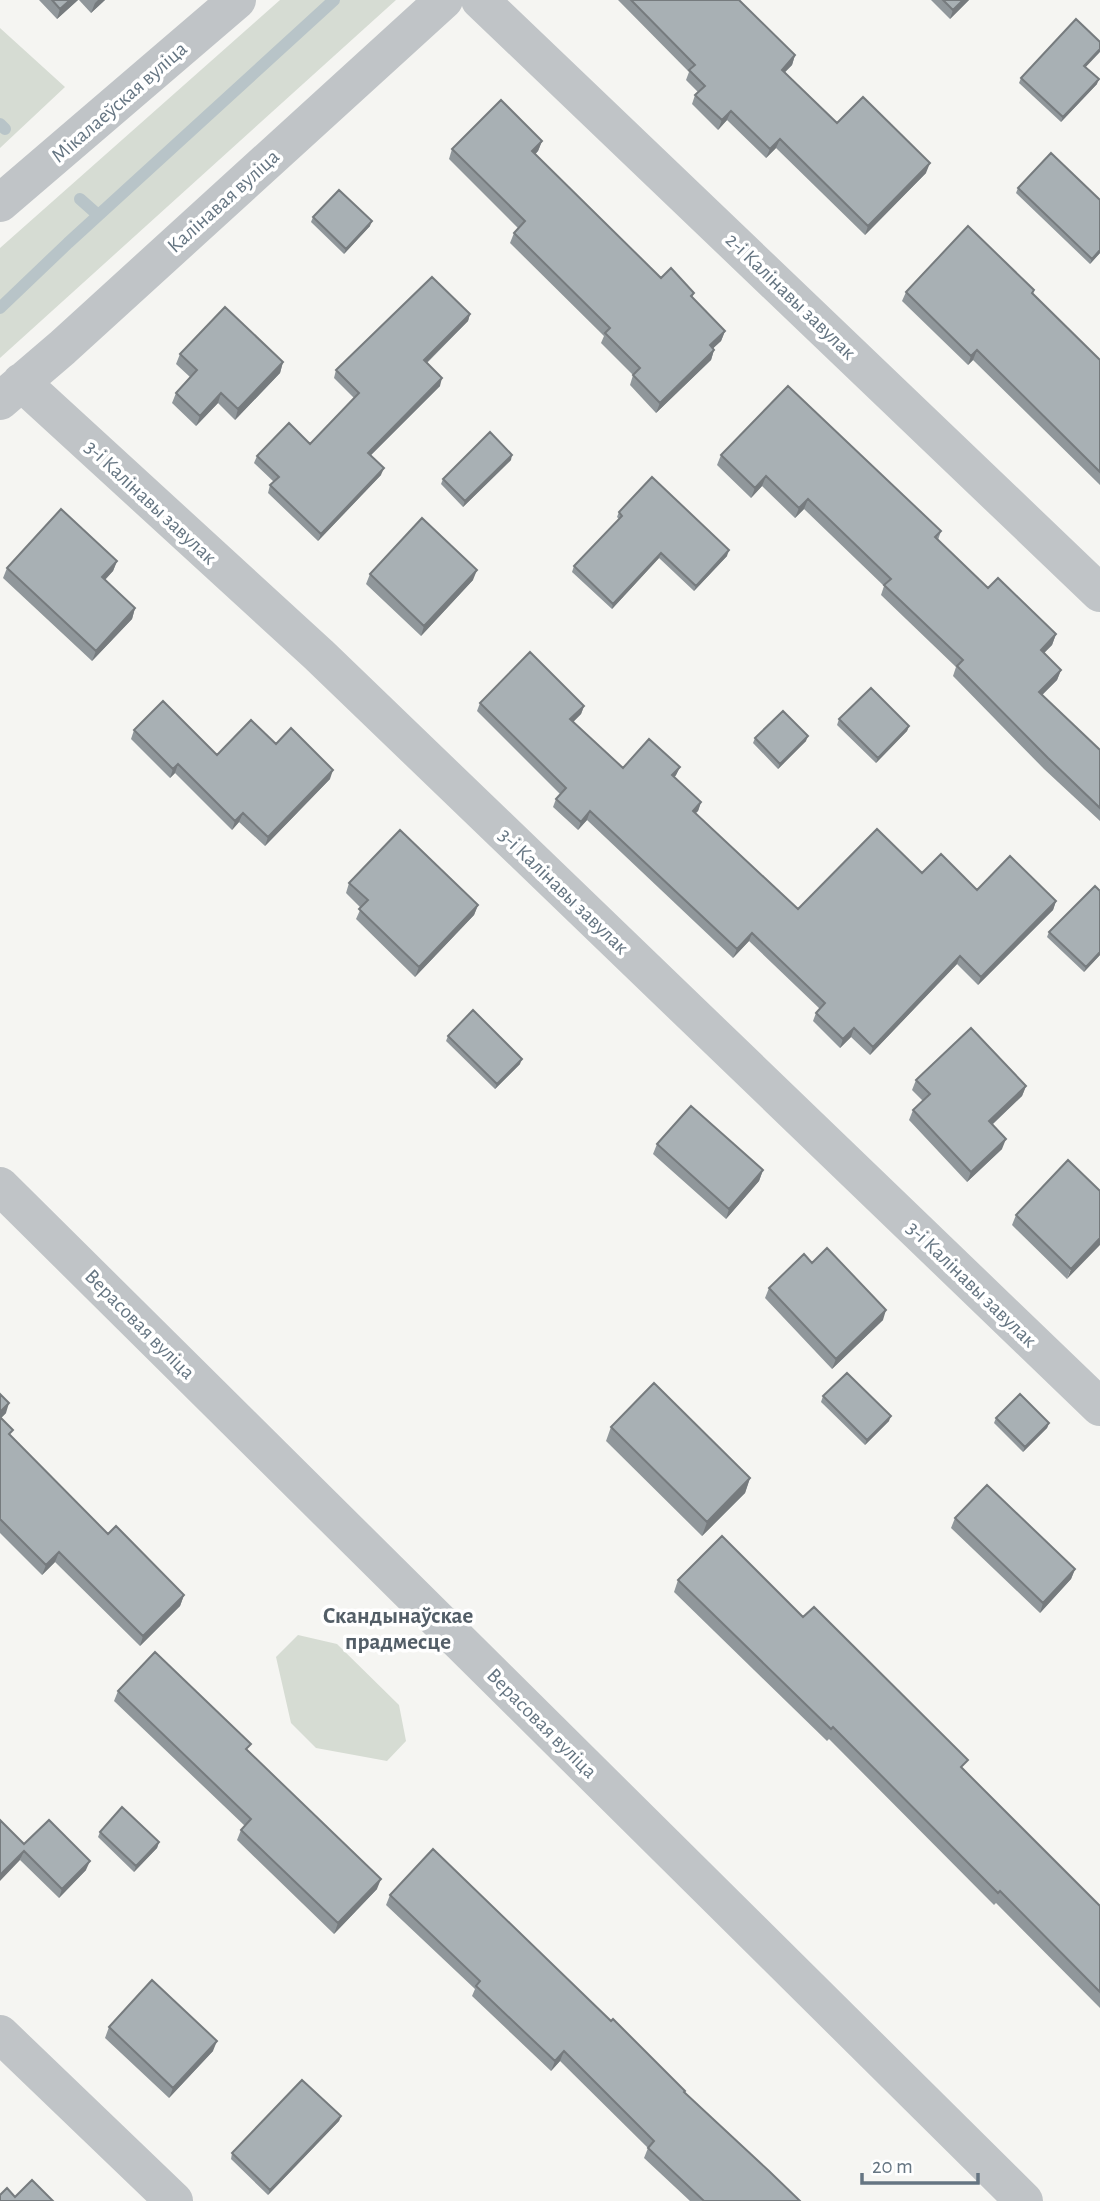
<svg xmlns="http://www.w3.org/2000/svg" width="1100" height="2201" font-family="'Alegreya Sans',sans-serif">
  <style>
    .green { fill: #d6dcd3 }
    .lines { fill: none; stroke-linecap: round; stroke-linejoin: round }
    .stream { stroke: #b8c4c8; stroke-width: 12 }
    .minor { stroke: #c0c4c7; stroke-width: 38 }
    .wall { fill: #90979b }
    .shaded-wall { fill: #767b7e }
    .building { fill: #a8b0b4; stroke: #767b7e; stroke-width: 2 }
    .labels { text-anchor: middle; stroke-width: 7; stroke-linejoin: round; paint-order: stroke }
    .street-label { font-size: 21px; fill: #657582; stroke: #fff }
    .neighbourhood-label { font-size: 23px; font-weight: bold; fill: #535e67; stroke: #fff }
  </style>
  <rect width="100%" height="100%" fill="#f5f5f2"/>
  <path class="green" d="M280,0h116l-396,358v-110z
    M0,28l65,59 -65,61z
    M298,1635l39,9 62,61 7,36 -19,20 -71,-13 -25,-25 -15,-66z"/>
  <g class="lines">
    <path class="stream" d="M0,124l5,5
      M80,199l18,16
      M0,308l68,-65 266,-243"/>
    <path class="minor" d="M480,0l620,593
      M0,203l237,-203
      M21,382l298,273 781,752
      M0,401l62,-53 382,-348
      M0,1186l1024,1015
      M0,2034l174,167"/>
  </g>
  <path class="wall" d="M39,0h39l-21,19z
    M79,0h26l-14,13z
    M618,0h121l56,55 -3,10 -7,7 52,51 89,50 -61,62 -89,-87 -10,10 -39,-38 -9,10 -26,-26 3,-9 3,-3 -12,-12 3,-8z
    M931,0h38l-19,19z
    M1086,67l11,17 -36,38 -42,-39 2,-5z
    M542,141l-4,10 -3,3 126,124 33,15 -2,5 33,33 -4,10 -8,7 1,2 -3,10 -55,53 -26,-28 3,-10 -32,-32 3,-7 -94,-93 4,-10 4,-5 -69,-69 3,-10z
    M1018,188l82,65 -10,11 -74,-71z
    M313,217l57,9 -26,28 -33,-32z
    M1034,290l-1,4 67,66v125l-127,-125 -5,5 -66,-64 4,-9z
    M470,314l-2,7 -41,42 13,23 -69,69 10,20 -63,66 -50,-48 2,-8 4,-3 -20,-19 3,-7 53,-12 44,-46 -20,-20 2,-8z
    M180,354l103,8 -3,11 -45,47 -17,-17 -22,23 -24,-23 4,-10 14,-16 -14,-13z
    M721,455l220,76 -3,9 50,48 68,46 -4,11 -8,8 17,17 -4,10 -15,15 58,55v71l-56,-52 -91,-93 3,-9 -75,-72 3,-9 -80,-77 -9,9 -33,-32 -11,12 -34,-33z
    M511,460l-48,47 -22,-23 2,-5z
    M619,512l108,44 -33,35 -35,-33 -47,51 -40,-37 2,-6 45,-47 -2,-2z
    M117,561l-4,10 -8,9 30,28 -3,11 -40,42 -89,-83 4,-10z
    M370,574l103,6 -52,56 -55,-52z
    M480,703l104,3 -3,8 -8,8 50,46 57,-1 -4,8 -2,3 27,24 -3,9 -3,2 103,96 124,-36 55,17 79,11 -3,9 -75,75 -21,-21 -87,91 -19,-18 -11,11 -27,-27 3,-8 4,-4 -71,-68 -16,17 -146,-138 -9,10 -25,-23 3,-8 4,-5 -83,-83z
    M839,719l70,7 -2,5 -31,32 -39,-38z
    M134,730l83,25 59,-11 54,35 -65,67 -26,-24 -7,8 -57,-57 -5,5 -39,-39z
    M755,738l51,3 -28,28 -25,-26z
    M349,883l129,22 -4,10 -59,62 -59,-58 5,-11 -15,-15z
    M1100,891v64l-16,17 -37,-35 2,-5z
    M448,1036l72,28 -25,25 -49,-48z
    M916,1080l110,6 -4,10 -30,29 10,24 -35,33 -58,-62 4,-10 10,-9 -11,-11z
    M657,1144l106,26 -4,11 -33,38 -73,-65z
    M1100,1191l-33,88 -55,-54 4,-10z
    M812,1263l71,57 -51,49 -67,-71 4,-10z
    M0,1394l6,19 -5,5 10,18 97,98 76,61 -4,11 -40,40 -85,-84 -13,13 -42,-42z
    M823,1396l66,25 -24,24 -44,-43z
    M996,1418l53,5 -2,5 -24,24 -29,-29z
    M611,1427l139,51 -5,15 -43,43 -96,-95z
    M955,1518l120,51 -4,10 -31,34 -89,-85z
    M678,1580l125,37 161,153 136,136v102l-104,-105 -2,2 -165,-166 -2,2 -153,-149z
    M118,1691l130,60 129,138 -43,45 -97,-94 4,-10 4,-4 -131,-125z
    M100,1832l59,10 -2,6 -23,24 -36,-35z
    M24,1844l62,26 -27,28 -39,-38z
    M390,1895l295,198 115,108h-110l-46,-43 4,-10 -88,-87 -9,10 -79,-75 3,-7 -89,-84z
    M109,2027l104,24 -44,47 -64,-60z
    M341,2116l-2,5 -71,74 -37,-36 1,-6z"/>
  <path class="shaded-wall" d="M70,0h8l-21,19 3,-10z
    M98,0h7l-14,13 4,-10z
    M963,0h6l-19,19 3,-9z
    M1100,49v3l-18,19 2,-5z
    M795,55l-3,10 -14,14 4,-9z
    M1099,79l-2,5 -36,38 2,-5z
    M731,111l-4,9 -9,10 4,-10z
    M780,139l-4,9 -10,10 4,-9z
    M542,141l-4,10 -9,10 3,-10z
    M930,163l-4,10 -61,62 3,-9z
    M372,221l-2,5 -26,28 2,-5z
    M1100,250v3l-10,11 2,-5z
    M470,314l-2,7 -47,47 3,-8z
    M725,331l-4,10 -15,14 4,-10z
    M714,350l-3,10 -55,53 4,-10z
    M977,350l-4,10 -5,5 3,-9z
    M283,362l-3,11 -45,47 3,-11z
    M442,378l-2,8 -75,75 3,-8z
    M221,393l-3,10 -22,23 4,-10z
    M512,455l-1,5 -48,47 2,-6z
    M384,468l-3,7 -63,66 3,-7z
    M766,476l-4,10 -11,12 4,-10z
    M808,499l-4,10 -9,9 4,-10z
    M729,550l-2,6 -33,35 2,-5z
    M661,553l-2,5 -47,51 1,-5z
    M117,561l-4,10 -15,16 4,-10z
    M477,570l-4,10 -52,56 3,-10z
    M135,608l-3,11 -40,42 4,-10z
    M1056,634l-4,11 -15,15 4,-10z
    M1061,670l-4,10 -22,22 4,-10z
    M584,706l-3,8 -14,14 3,-9z
    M909,726l-2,5 -31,32 2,-5z
    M808,736l-2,5 -28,28 2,-5z
    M178,764l-3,9 -5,5 3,-9z
    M680,767l-4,8 -7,9 3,-9z
    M333,770l-3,9 -65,67 3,-9z
    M701,802l-3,9 -8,8 3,-8z
    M590,811l-3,9 -9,10 3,-8z
    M243,813l-4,9 -7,8 3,-9z
    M1056,901l-3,9 -75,75 3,-8z
    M478,905l-4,10 -59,62 4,-10z
    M752,933l-3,8 -16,17 4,-9z
    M1100,952v3l-16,17 2,-5z
    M960,956l-3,8 -87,91 3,-8z
    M854,1028l-3,9 -11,11 3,-9z
    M522,1059l-2,5 -25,25 2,-5z
    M1026,1086l-4,10 -37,35 4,-10z
    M1006,1139l-4,10 -35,33 4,-10z
    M763,1170l-4,11 -33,38 3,-10z
    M1100,1238v7l-33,34 4,-10z
    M886,1310l-3,10 -51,49 4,-10z
    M9,1403l-3,10 -6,6v-7z
    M891,1416l-2,5 -24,24 2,-5z
    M1049,1423l-2,5 -24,24 2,-5z
    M750,1478l-5,15 -43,43 5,-14z
    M59,1552l-4,10 -13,13 4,-10z
    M1075,1569l-4,10 -31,34 3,-10z
    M184,1595l-4,11 -40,40 3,-10z
    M159,1842l-2,6 -23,24 2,-6z
    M24,1851l-4,9 -20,21v-6z
    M90,1861l-4,9 -27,28 3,-9z
    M381,1879l-4,10 -43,45 4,-11z
    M217,2041l-4,10 -44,47 4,-10z
    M564,2051l-4,10 -9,10 4,-10z
    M341,2116l-2,5 -71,74 2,-5z"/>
  <path class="building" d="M52,0h18l-10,9z
    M631,0h108l56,55 -13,15 55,53 26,-26 67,66 -62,63 -88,-87 -10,10 -39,-38 -9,9 -27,-25 10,-9 -16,-16 6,-5z
    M943,0h20l-10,10z
    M1076,19l24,23v7l-16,17 15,13 -36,38 -42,-39z
    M501,100l41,41 -10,10 129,127 10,-10 23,25 -3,3 34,35 -15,14 4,5 -54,53 -27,-28 7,-7 -35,-35 5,-5 -96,-95 11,-12 -73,-72z
    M1051,153l49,47v50l-8,9 -74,-71z
    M339,190l33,31 -26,28 -33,-32z
    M968,226l66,64 -2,3 68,67v112l-123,-122 -6,6 -65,-64z
    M432,277l38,37 -46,46 18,18 -74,75 16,15 -63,66 -51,-49 9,-8 -22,-21 32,-33 21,21 49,-51 -23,-23z
    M225,307l58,55 -45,47 -17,-16 -21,23 -24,-23 21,-23 -17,-16z
    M788,386l153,145 -6,6 53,51 10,-10 58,56 -15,16 20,20 -22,22 61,58v58l-52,-50 -91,-92 6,-6 -79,-75 7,-6 -83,-80 -9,9 -33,-32 -11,12 -34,-33z
    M490,432l22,23 -47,46 -22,-22z
    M652,477l77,73 -33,36 -35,-33 -48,51 -39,-38 48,-50 -3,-4z
    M61,509l56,52 -15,16 33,31 -39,43 -89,-83z
    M422,518l55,52 -53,56 -54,-52z
    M530,652l54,54 -14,13 53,49 26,-29 31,28 -8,8 29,27 -8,9 105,98 79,-80 45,44 19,-19 36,36 33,-34 46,45 -75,76 -21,-21 -87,91 -19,-19 -11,11 -27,-26 9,-10 -73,-70 -15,16 -147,-138 -9,11 -25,-23 10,-11 -86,-85z
    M871,688l38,38 -31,32 -39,-39z
    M163,701l54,54 34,-35 25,24 15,-16 42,42 -65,67 -25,-24 -8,8 -57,-57 -5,5 -39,-39z
    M783,711l25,25 -28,28 -25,-26z
    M400,830l78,75 -59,62 -60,-58 9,-9 -19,-17z
    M1095,886l5,5v61l-14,15 -37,-35z
    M473,1010l49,49 -25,25 -49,-48z
    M971,1028l55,58 -37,35 17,18 -35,33 -58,-62 17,-16 -14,-14z
    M691,1106l72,64 -34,39 -72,-65z
    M1068,1160l32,31v47l-29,31 -55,-54z
    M827,1248l59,62 -50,49 -67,-71 35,-34 8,9z
    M847,1373l44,43 -24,24 -44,-44z
    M654,1383l96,95 -43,44 -96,-95z
    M0,1394l9,9 -9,9z
    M1020,1394l29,29 -24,24 -29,-29z
    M0,1417l13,13 -4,4 99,100 8,-8 68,69 -41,41 -84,-84 -13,13 -46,-46z
    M987,1485l88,84 -32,34 -88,-85z
    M722,1536l81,81 11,-10 154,153 -7,7 139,139v86l-100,-101 -2,2 -165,-166 -2,2 -153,-149z
    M155,1652l96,92 -5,5 135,130 -43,44 -97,-93 10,-11 -133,-128z
    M122,1807l37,35 -23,24 -36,-34z
    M0,1820l24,24 25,-24 41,41 -28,28 -38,-38 -24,24z
    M433,1849l178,172 2,-2 72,72 -1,1 85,79 31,30h-96l-56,-53 6,-7 -90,-90 -9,10 -79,-75 4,-5 -90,-86z
    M152,1980l65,61 -44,47 -64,-61z
    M302,2080l39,36 -71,74 -38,-37z
    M32,2180l21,21h-53v-6l7,-7 8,9z"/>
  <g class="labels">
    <g class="street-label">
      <text transform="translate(119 102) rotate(-41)" y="7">Мікалаеўская вуліца</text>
      <text transform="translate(223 201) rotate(-42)" y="7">Калінавая вуліца</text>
      <text transform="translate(791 296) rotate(44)" y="7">2-і Калінавы завулак</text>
      <text transform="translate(151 502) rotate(43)" y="7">3-і Калінавы завулак</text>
      <text transform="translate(564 891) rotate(44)" y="7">3-і Калінавы завулак</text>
      <text transform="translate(972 1284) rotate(44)" y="7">3-і Калінавы завулак</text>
      <text transform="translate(140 1324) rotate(45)" y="7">Верасовая вуліца</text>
      <text transform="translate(542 1723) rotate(45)" y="7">Верасовая вуліца</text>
    </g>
    <g class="neighbourhood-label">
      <text x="398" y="1623">Скандынаўскае<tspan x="398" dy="26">прадмесце</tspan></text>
    </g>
  </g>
  <path d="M862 2173v10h116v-10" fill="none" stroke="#657582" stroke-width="3.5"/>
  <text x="872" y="2173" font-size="21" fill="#657582" stroke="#ffffff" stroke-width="5" paint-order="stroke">20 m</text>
</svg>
